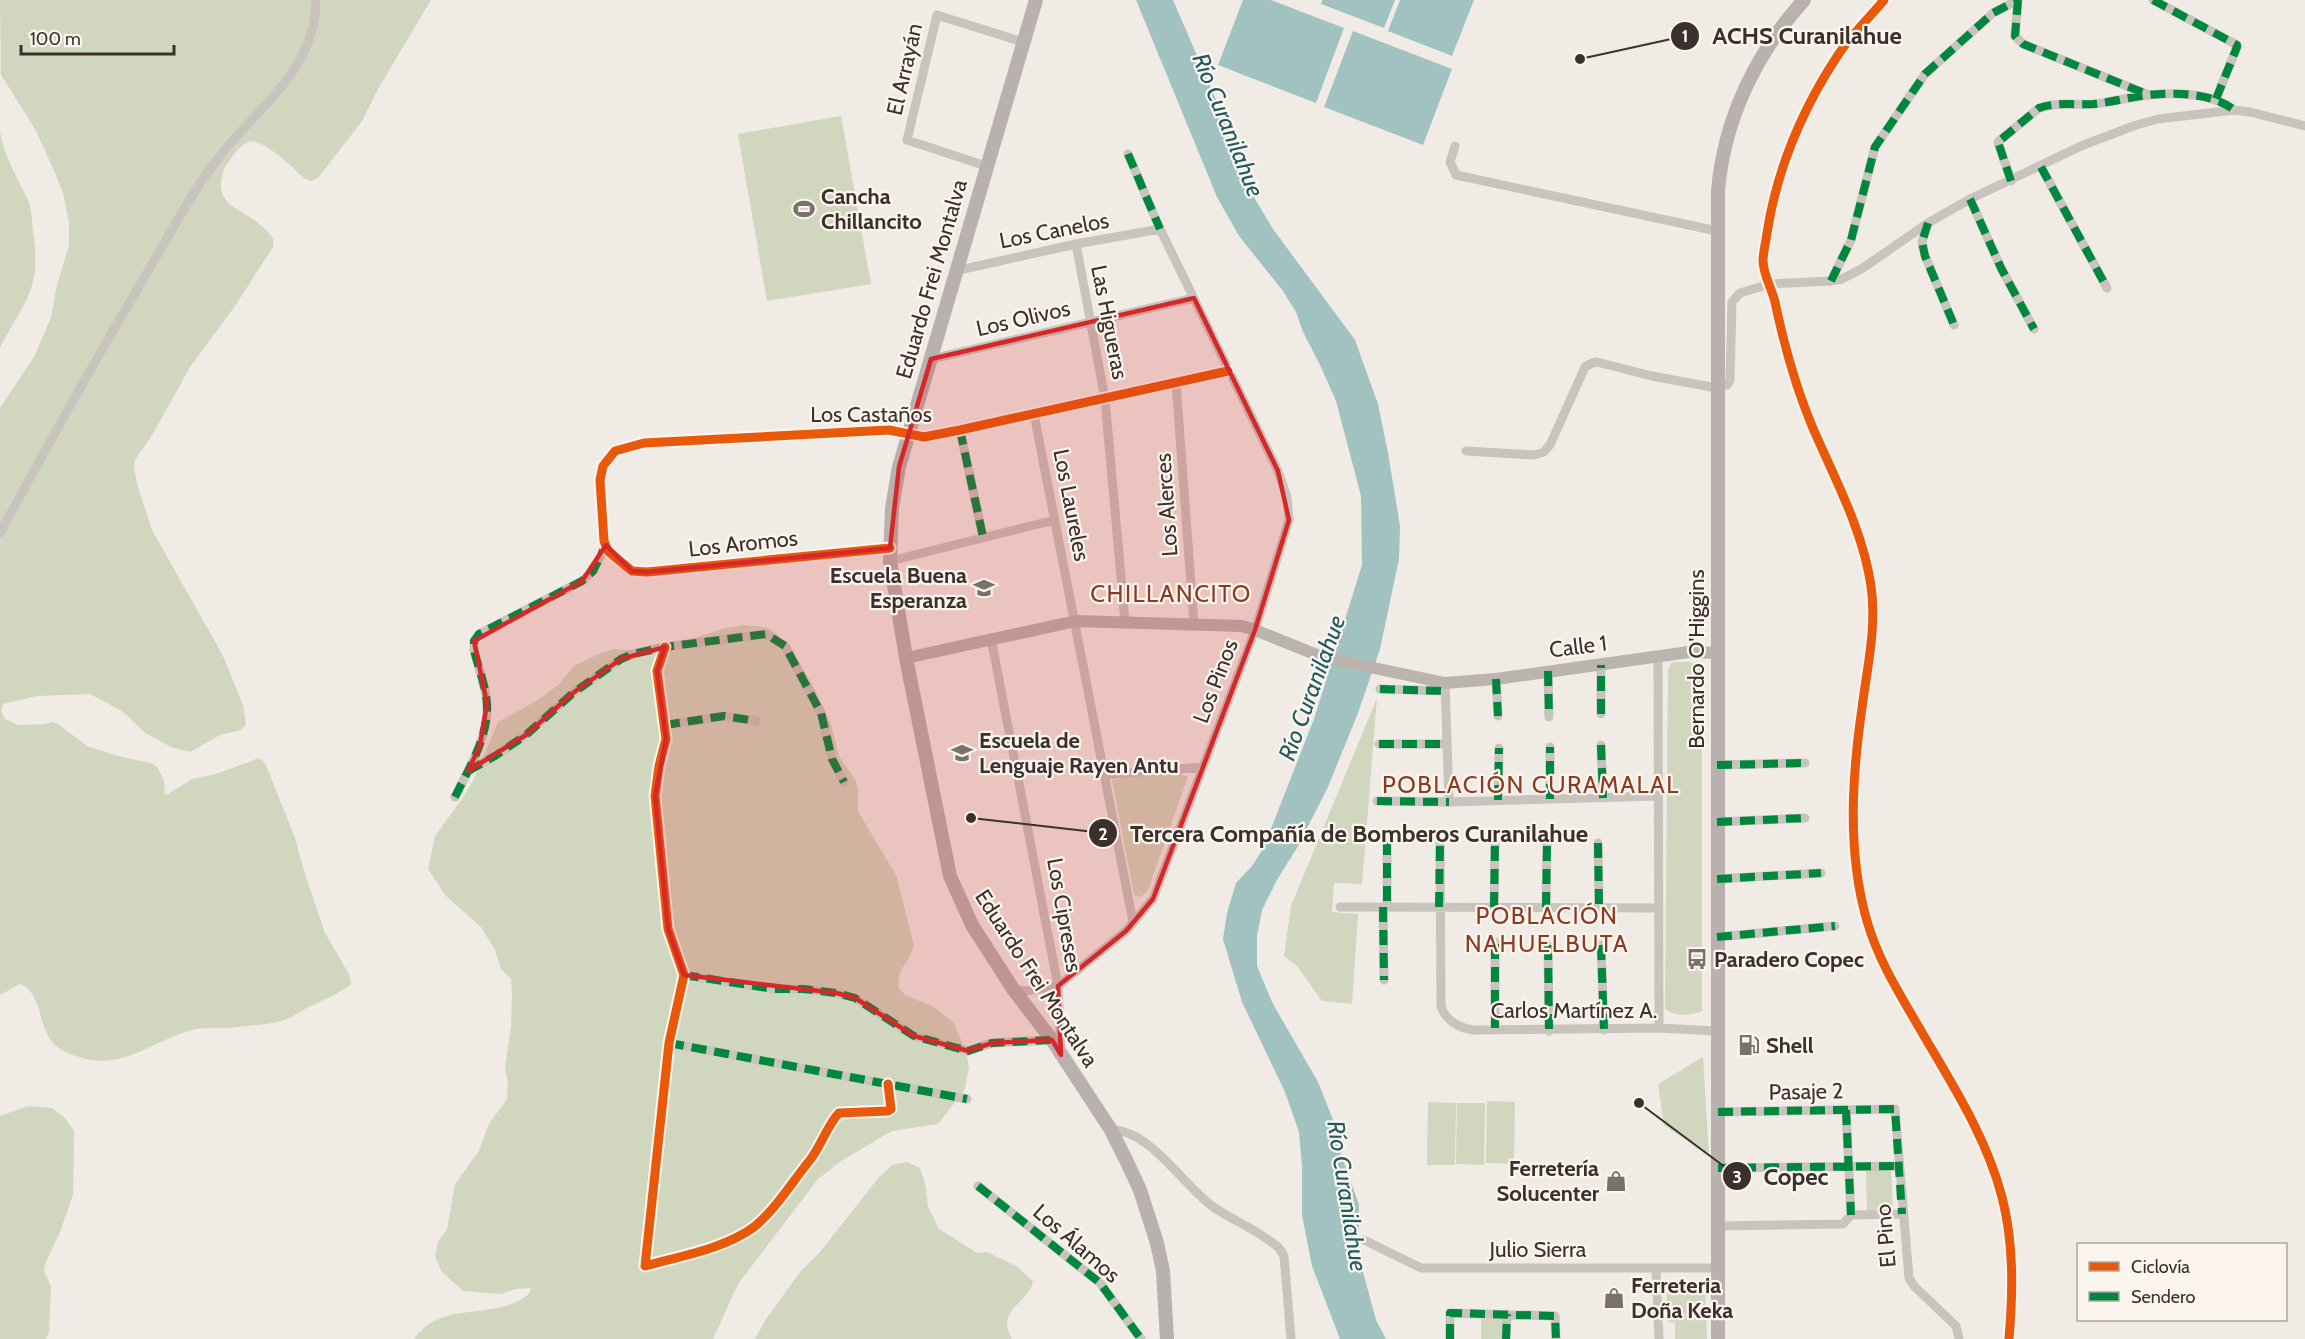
<svg xmlns="http://www.w3.org/2000/svg" width="2305" height="1339" font-family="Cabin,sans-serif">
  <style>
    .green { fill: #d1d6bf }
    .water { fill: #a1c2c1 }
    .lines { fill: none; stroke-linecap: round; stroke-linejoin: round }
    .street { stroke: #c9c3be; stroke-width: 9 }
    .secondary { stroke: #bab3ae; stroke-width: 12 }
    .primary { stroke: #b8b1ad; stroke-width: 14 }
    .quiet { stroke: #00873e; stroke-width: 8; stroke-dasharray: 15 8; stroke-linecap: butt }
    .cycleway-casing { stroke: #fbf5ee; stroke-width: 13 }
    .cycleway { stroke: #e8590c; stroke-width: 9 }
    .marked { fill: #d62828; fill-opacity: 0.2; stroke: #d62828; stroke-width: 4.5; stroke-linejoin: round }
    .labels { text-anchor: middle; stroke-width: 4.5; stroke-linejoin: round; paint-order: stroke }
    .street-label { font-size: 22px; fill: #3b302b; stroke: #fbf5ee }
    .poi-label { font-size: 22px; font-weight: bold; fill: #3b302b; stroke: #fbf5ee; text-anchor: start }
    .water-label { font-size: 24px; font-style: italic; fill: #1f5a5e; stroke: #fbf5ee }
    .neighbourhood-label { font-size: 24px; letter-spacing: 1.5px; fill: #8c3b22; stroke: #fbf5ee }
    .leader { fill: none; stroke: #3b302b; stroke-width: 2 }
    .callout-dot { fill: #3b302b; stroke: #fbf5ee; stroke-width: 2 }
    .mark-label { font-size: 18px; text-anchor: middle; font-weight: bold; fill: #fff }
    .callout-label { font-size: 24px; text-anchor: middle; font-weight: bold; fill: #3b302b; stroke: #fbf5ee; stroke-width: 4.5; stroke-linejoin: round; paint-order: stroke }
  </style>
  <rect width="100%" height="100%" fill="#f0ebe5"/>
  <path class="green" d="M0,0h431l-53,89 -16,32 -44,57 -7,3 -7,-3c-15,-13 -33,-34 -54,-37 -11,5 -16,13 -23,23 -4,6 -5,11 -6,18 -2,23 20,28 36,40 6,5 11,10 16,16v9l-38,59 -45,61 -36,65 -19,28 -1,7 3,17 15,46 70,124 21,51 3,20 -5,5 -21,5 -30,17 -19,-5 -27,-15 -22,-21 -32,-17 -53,2 -34,8 -2,7 4,8 13,6 26,-1 8,-2 6,2 29,22 31,10 33,7 6,4 7,13 1,16 27,-17 24,-5 43,-16 6,5 30,75 9,33 21,62 25,43 1,8c-12,10 -26,15 -40,22 -11,5 -21,13 -33,16 -16,3 -33,4 -50,6 -11,1 -25,-1 -36,2 -49,14 -75,48 -130,20 -27,-14 -16,-56 -42,-66l-20,11v-587l34,-51 17,-39 5,-29 13,-44v-23l-6,-29 -10,-25 -18,-39 -34,-54z
    M841,116l30,168 -104,17 -29,-167z
    M0,132c4,24 18,47 28,68 4,10 4,22 5,32 9,58 -8,68 -33,115z
    M743,625c9,2 18,0 26,4 23,12 50,67 60,91 5,11 6,23 10,35 4,10 13,17 17,27 4,11 0,21 3,31l37,62 18,70c-4,18 -18,23 -15,43l6,7 29,12 19,15 13,29 3,16 -4,22 -27,35 -46,7 -51,30 -23,18 -80,105 -25,55h-299c29,-41 79,-16 115,-45l2,-6 -15,1 -16,5 -37,-3 -21,-19 -7,-16 3,-14 9,-13 8,-45 24,-33 10,-27 18,-25 1,-16 -3,-16 6,-40 1,-32 -1,-16 -10,-10 -6,-19 -14,-23 -35,-31 -18,-27 7,-33 27,-37 13,-22 23,-55 40,-22 20,-15 16,-19 27,-13 13,-4 45,4 26,-12 37,-12z
    M1672,662c11,0 24,-3 30,8v341c-9,5 -30,5 -37,-2l3,-340z
    M1377,698l-15,186 -28,-1 -2,29 26,2 -6,90 -30,-3 -25,-35 -13,-10 7,-50z
    M1177,773l11,4 -40,113 -7,7 -7,-2 -22,-115 8,-1v-2z
    M1703,1057l6,99 -45,-31 -6,-41z
    M1487,1101l28,1 -1,62 -28,-1z
    M1428,1102l28,1 -1,62h-28z
    M1457,1103h28l-1,62 -28,-1z
    M28,1106l24,2 13,10 9,13 -1,64 -13,37 -15,32 -1,7 7,15 -2,46 -3,7h-46v-223z
    M907,1162l13,6 5,15 3,24 11,22 38,24 10,-1 29,14 17,15c-2,17 -26,26 -26,43 0,4 3,11 5,15h-257l11,-20 34,-47 20,-20 60,-76 12,-11z
    M1866,1170h25l2,39 -26,1z
    M1673,1280l28,3 4,2 2,54h-32v-16l-7,-1 -2,-36 3,-5z
    M1481,1319h23v20h-23z"/>
  <path class="water" d="M1136,0h37l51,118 16,52 12,24 21,35 82,111 23,64 10,49 12,73 -1,33 -19,90 -22,64 -30,74 -31,61 -19,30 -16,32 -5,26v30l16,38 45,78 15,38 8,34 18,51v47l3,16 14,52 10,19h-46l-28,-73 -10,-51v-49l-3,-34 -14,-40 -43,-90 -19,-63 4,-26 9,-30 16,-17 11,-17 51,-130 48,-154 -1,-69 -25,-95 -16,-36 -17,-33 -7,-20 -13,-21 -44,-55 -22,-39z
    M1243,0h28l73,28 -28,75 -98,-38z
    M1322,0h73l-11,28 -63,-24z
    M1400,0h74l-22,56 -64,-25z
    M1353,31l99,38 -29,76 -99,-38z"/>
  <g class="lines">
    <path class="street" d="M1884,0c-15,18 -33,35 -46,55 -35,53 -61,114 -71,178 -1,9 -4,19 -4,28 0,13 9,28 12,41 9,43 20,83 37,124 22,51 51,104 59,160 6,41 -4,82 -9,122 -10,69 -15,144 5,213 12,42 36,78 57,115 30,51 63,103 78,161 12,46 11,95 7,142
      M2018,0l-3,36 8,8 126,51
      M2153,0l84,45v2l-21,52
      M1455,146l-5,16 6,13 261,56
      M986,166l-79,-26 30,-125 86,27
      M2041,167l66,121
      M2011,181l-13,-39 41,-34c17,-6 36,-3 55,-4 18,-2 36,-7 55,-9 26,-3 64,-2 85,15
      M1970,199l31,69 33,61
      M1928,223l-6,19 3,14 29,69
      M1076,244l29,155 20,223
      M955,271l121,-27 84,-15
      M1831,281l20,-41 24,-93 50,-73 68,-61 25,-13
      M931,359l263,-61
      M1176,383l18,242
      M1034,414l99,508
      M960,430l23,107
      M1466,451l68,4 10,-3 6,-7 35,-78 7,-4 5,-1 55,14 65,12 10,-3 3,-5 2,-78 8,-9 30,-9 61,-3 11,-2 21,-11 65,-45 42,-24 111,-53 55,-21 22,-6 76,-9 16,2 55,14
      M0,533c48,-89 97,-176 148,-262 24,-40 46,-84 76,-120 38,-47 92,-84 92,-151
      M890,548l-243,24 -15,-1 -24,-20 -4,-10 -4,-61 3,-14 12,-15 29,-8 245,-13 35,7 36,-7 268,-59
      M890,561l165,-41
      M991,638l67,348 3,66
      M665,647l-8,24 9,68 -7,27 -4,30 13,133 16,46 -15,68 -24,223c35,-10 79,-17 109,-39 22,-18 38,-45 56,-67 11,-14 18,-36 29,-47l49,-2 3,-2 -3,-25
      M1658,656l1,372
      M1548,671l1,46
      M1496,679l2,37
      M1445,683l4,119
      M1380,689l65,2
      M1601,714v-49
      M665,725l59,-9 32,5
      M1379,744h67
      M1601,745l2,53
      M1717,765l88,-2
      M468,771l27,-15 31,-21 47,-42 48,-34 12,-5 32,-7 101,-13 19,12 36,67 11,46 12,23
      M1105,775l98,-8
      M455,797c14,-29 33,-59 32,-92 -1,-19 -9,-38 -13,-55v-9l5,-7 103,-53 11,-10 13,-26
      M1550,799v-52
      M1498,800l1,-52
      M1377,801l72,1 209,-6
      M1717,822l88,-4
      M1387,840v67
      M1440,841l1,165c4,14 18,22 32,24l186,-2 58,3
      M1598,843l1,64
      M1717,879l104,-6
      M1340,907l319,1
      M1383,907l1,73
      M1494,907l1,-66
      M1546,907l1,-64
      M1717,937l118,-11
      M1548,945l1,86
      M1601,945l3,85
      M684,975l90,14h30l32,4 19,5 59,38 54,15 24,-8 60,-3
      M1058,986l68,-55 27,-32 102,-269 34,-110 -2,-23 -9,-26 -118,-242 -32,-75
      M1013,989l12,2 33,-5
      M1495,1028v-86
      M669,1043l298,56
      M1846,1110l5,105
      M1718,1112l177,-3 14,169 5,8 42,40 3,13
      M1111,1130c38,-1 71,54 101,76 21,15 47,24 67,42l5,8 7,83
      M1718,1168l181,-2
      M978,1186l122,97 41,56
      M1718,1226l125,-2 8,-9 51,-1
      M1364,1240l57,28h297
      M1656,1268l3,71
      M1450,1339v-26l105,3 1,23
      M1506,1339l1,-25"/>
    <path class="secondary" d="M906,658l170,-37 166,5 13,4 67,27 123,26 51,-4 193,-27 28,1"/>
    <path class="primary" d="M1036,0l-137,467 -7,41 -2,53 16,97 44,218 22,49 41,64 39,51 59,90 15,30 14,30 17,53 6,28 4,68
      M1718,1339v-1148c6,-72 38,-138 86,-191"/>
    <path class="quiet" d="M2018,0l-3,36 8,8 126,51
      M2153,0l84,45v2l-21,52
      M1128,154l32,75
      M2041,167l66,121
      M2011,181l-13,-39 41,-34c17,-6 36,-3 55,-4 18,-2 36,-7 55,-9 26,-3 64,-2 85,15
      M1970,199l31,69 33,61
      M1928,223l-6,19 3,14 29,69
      M1831,281l20,-41 24,-93 50,-73 68,-61 25,-13
      M960,430l23,107
      M1548,671l1,46
      M1496,679l2,37
      M1380,689l65,2
      M1601,714v-49
      M665,725l59,-9 32,5
      M1379,744h67
      M1601,745l2,53
      M1717,765l88,-2
      M468,771l27,-15 31,-21 47,-42 48,-34 12,-5 32,-7 101,-13 19,12 36,67 11,46 12,23
      M455,797c14,-29 33,-59 32,-92 -1,-19 -9,-38 -13,-55v-9l5,-7 103,-53 11,-10 13,-26
      M1550,799v-52
      M1498,800l1,-52
      M1377,801l72,1
      M1717,822l88,-4
      M1387,840v67
      M1598,843l1,64
      M1717,879l104,-6
      M1383,907l1,73
      M1439,907l1,-66
      M1494,907l1,-66
      M1546,907l1,-64
      M1717,937l118,-11
      M1548,945l1,86
      M1601,945l3,85
      M684,975l90,14h30l32,4 19,5 59,38 54,15 24,-8 60,-3
      M1495,1028v-86
      M669,1043l298,56
      M1846,1110l5,105
      M1718,1112l177,-3 7,105
      M1718,1168l181,-2
      M978,1186l122,97 41,56
      M1450,1339v-26l105,3 1,23
      M1506,1339l1,-25"/>
    <defs>
      <path id="cycleway" d="M1884,0c-15,18 -33,35 -46,55 -35,53 -61,114 -71,178 -1,9 -4,19 -4,28 0,13 9,28 12,41 9,43 20,83 37,124 22,51 51,104 59,160 6,41 -4,82 -9,122 -10,69 -15,144 5,213 12,42 36,78 57,115 30,51 63,103 78,161 12,46 11,95 7,142
        M890,548l-243,24 -15,-1 -24,-20 -4,-10 -4,-61 3,-14 12,-15 29,-8 245,-13 35,7 36,-7 268,-59
        M665,647l-8,24 9,68 -7,27 -4,30 13,133 16,46 -15,68 -24,223c35,-10 79,-17 109,-39 22,-18 38,-45 56,-67 11,-14 18,-36 29,-47l49,-2 3,-2 -3,-25"/>
    </defs>
    <use href="#cycleway" class="cycleway-casing"/>
    <use href="#cycleway" class="cycleway"/>
  </g>
  <path class="marked" d="M1194,298l84,173 11,49 -34,110 -102,269 -27,32 -68,55 3,69 -9,-15 -60,3 -24,8 -54,-15 -59,-38 -19,-5 -152,-18 -16,-46 -13,-133 11,-57 -9,-68 8,-24 -44,12 -48,34 -47,42 -58,36 12,-26 7,-41 -13,-63 108,-60 24,-36 26,26 15,1 243,-24 9,-81 32,-108z"/>
  <defs>
    <symbol id="stadium-bare" viewBox="-9 -9 18 18"><path d="M0-5a6.5 5 0 1 0 0 10a6.5 5 0 1 0 0-10ZM-3.5-1.8h7v3.6h-7Z" fill="#7a716c" stroke="#fbf5ee" stroke-width="2.5" paint-order="stroke"/></symbol>
    <symbol id="school-bare" viewBox="-9 -9 18 18"><path d="M0-5L7-2L0 1L-7-2ZM-4 1L0 2.5L4 1V4Q0 6-4 4Z" fill="#7a716c" stroke="#fbf5ee" stroke-width="2.5" paint-order="stroke"/></symbol>
    <symbol id="bus-bare" viewBox="-9 -9 18 18"><path d="M-5-6H5V4H4V6H2V4H-2V6H-4V4H-5ZM-3.5-4V0h7V-4ZM-3.5 1.2v1.5H-2V1.2ZM2 1.2v1.5H3.5V1.2Z" fill="#7a716c" stroke="#fbf5ee" stroke-width="2.5" paint-order="stroke"/></symbol>
    <symbol id="fuel-bare" viewBox="-9 -9 18 18"><path d="M-5.5-6h7V0h2V4h1.3V-2.5L3-4.5l.8-.8L6-3V5H2.5V1h-1V6h-7ZM-4.2-4.7v3.2H.2V-4.7Z" fill="#7a716c" stroke="#fbf5ee" stroke-width="2.5" paint-order="stroke"/></symbol>
    <symbol id="shop-bare" viewBox="-9 -9 18 18"><path d="M-5-2.5h2.3a2.7 3.5 0 0 1 5.4 0H5L5.5 6h-11ZM-1.5-2.5h3a1.5 2.3 0 0 0-3 0Z" fill="#7a716c" stroke="#fbf5ee" stroke-width="2.5" paint-order="stroke"/></symbol>
  </defs>
  <g fill-rule="evenodd">
    <use href="#stadium-bare" x="789" y="194" width="30" height="30"/>
    <use href="#school-bare" x="969" y="573" width="30" height="30"/>
    <use href="#school-bare" x="947" y="738" width="30" height="30"/>
    <use href="#bus-bare" x="1682" y="944" width="30" height="30"/>
    <use href="#fuel-bare" x="1734" y="1030" width="30" height="30"/>
    <use href="#shop-bare" x="1601" y="1166" width="30" height="30"/>
    <use href="#shop-bare" x="1599" y="1283" width="30" height="30"/>
  </g>
  <g class="labels">
    <g class="street-label">
      <text transform="translate(904 69) rotate(-77)" y="8">El Arrayán</text>
      <text transform="translate(1054 230) rotate(-11)" y="8">Los Canelos</text>
      <text transform="translate(931 279) rotate(-74)" y="8">Eduardo Frei Montalva</text>
      <text transform="translate(1023 318) rotate(-13)" y="8">Los Olivos</text>
      <text transform="translate(1110 322) rotate(79)" y="8">Las Higueras</text>
      <text x="871" y="422">Los Castaños</text>
      <text transform="translate(1072 505) rotate(79)" y="8">Los Laureles</text>
      <text transform="translate(1166 505) rotate(-94)" y="8">Los Alerces</text>
      <text transform="translate(743 543) rotate(-6)" y="8">Los Aromos</text>
      <text transform="translate(1578 646) rotate(-7)" y="8">Calle 1</text>
      <text transform="translate(1696 659) rotate(-90)" y="8">Bernardo O'Higgins</text>
      <text transform="translate(1215 681) rotate(-69)" y="8">Los Pinos</text>
      <text transform="translate(1065 915) rotate(80)" y="8">Los Cipreses</text>
      <text transform="translate(1037 978) rotate(57)" y="8">Eduardo Frei Montalva</text>
      <text x="1574" y="1018">Carlos Martínez A.</text>
      <text transform="translate(1806 1091) rotate(-1)" y="8">Pasaje 2</text>
      <text transform="translate(1885 1236) rotate(-95)" y="8">El Pino</text>
      <text transform="translate(1077 1243) rotate(41)" y="8">Los Álamos</text>
      <text x="1538" y="1257">Julio Sierra</text>
    </g>
    <g class="poi-label">
      <text x="821" y="204">Cancha<tspan x="821" dy="25">Chillancito</tspan></text>
      <text x="967" y="583" text-anchor="end">Escuela Buena<tspan x="967" dy="25">Esperanza</tspan></text>
      <text x="979" y="748">Escuela de<tspan x="979" dy="25">Lenguaje Rayen Antu</tspan></text>
      <text x="1714" y="967">Paradero Copec</text>
      <text x="1766" y="1053">Shell</text>
      <text x="1599" y="1176" text-anchor="end">Ferretería<tspan x="1599" dy="25">Solucenter</tspan></text>
      <text x="1631" y="1293">Ferreteria<tspan x="1631" dy="25">Doña Keka</tspan></text>
    </g>
    <g class="water-label">
      <text transform="translate(1228 125) rotate(68)" y="8">Río Curanilahue</text>
      <text transform="translate(1312 688) rotate(-70)" y="8">Río Curanilahue</text>
      <text transform="translate(1347 1196) rotate(81)" y="8">Río Curanilahue</text>
    </g>
    <g class="neighbourhood-label">
      <text x="1171" y="602">CHILLANCITO</text>
      <text x="1531" y="793">POBLACIÓN CURAMALAL</text>
      <text x="1547" y="924">POBLACIÓN<tspan x="1547" dy="28">NAHUELBUTA</tspan></text>
    </g>
  </g>
  <path class="leader" d="M1580 59L1685 36M971 818L1103 833M1639 1103L1737 1176"/>
  <g class="callout-dot">
    <circle cx="1580" cy="59" r="6"/>
    <circle cx="971" cy="818" r="6"/>
    <circle cx="1639" cy="1103" r="6"/>
    <circle cx="1685" cy="36" r="15"/>
    <circle cx="1103" cy="833" r="15"/>
    <circle cx="1737" cy="1176" r="15"/>
  </g>
  <g class="mark-label">
    <text x="1685" y="42">1</text>
    <text x="1103" y="840">2</text>
    <text x="1737" y="1183">3</text>
  </g>
  <g class="callout-label">
    <text x="1807" y="44">ACHS Curanilahue</text>
    <text x="1359" y="842">Tercera Compañía de Bomberos Curanilahue</text>
    <text x="1796" y="1185">Copec</text>
  </g>
  <rect x="2077" y="1243" width="210" height="78" fill="#fbf5ee" stroke="#aea6a0" stroke-width="1.5"/>
  <rect x="2089" y="1262" width="30" height="9" fill="#e8590c" stroke="#aea6a0" stroke-width="1.5"/>
  <text x="2131" y="1273" font-size="18" fill="#3b302b">Ciclovía</text>
  <rect x="2089" y="1292" width="30" height="9" fill="#00873e" stroke="#aea6a0" stroke-width="1.5"/>
  <text x="2131" y="1303" font-size="18" fill="#3b302b">Sendero</text>
  <path d="M21 45v9h153v-9" fill="none" stroke="#3b302b" stroke-width="3"/>
  <text x="30" y="45" font-size="18" fill="#3b302b" stroke="#fbf5ee" stroke-width="4.5" paint-order="stroke">100 m</text>
</svg>
